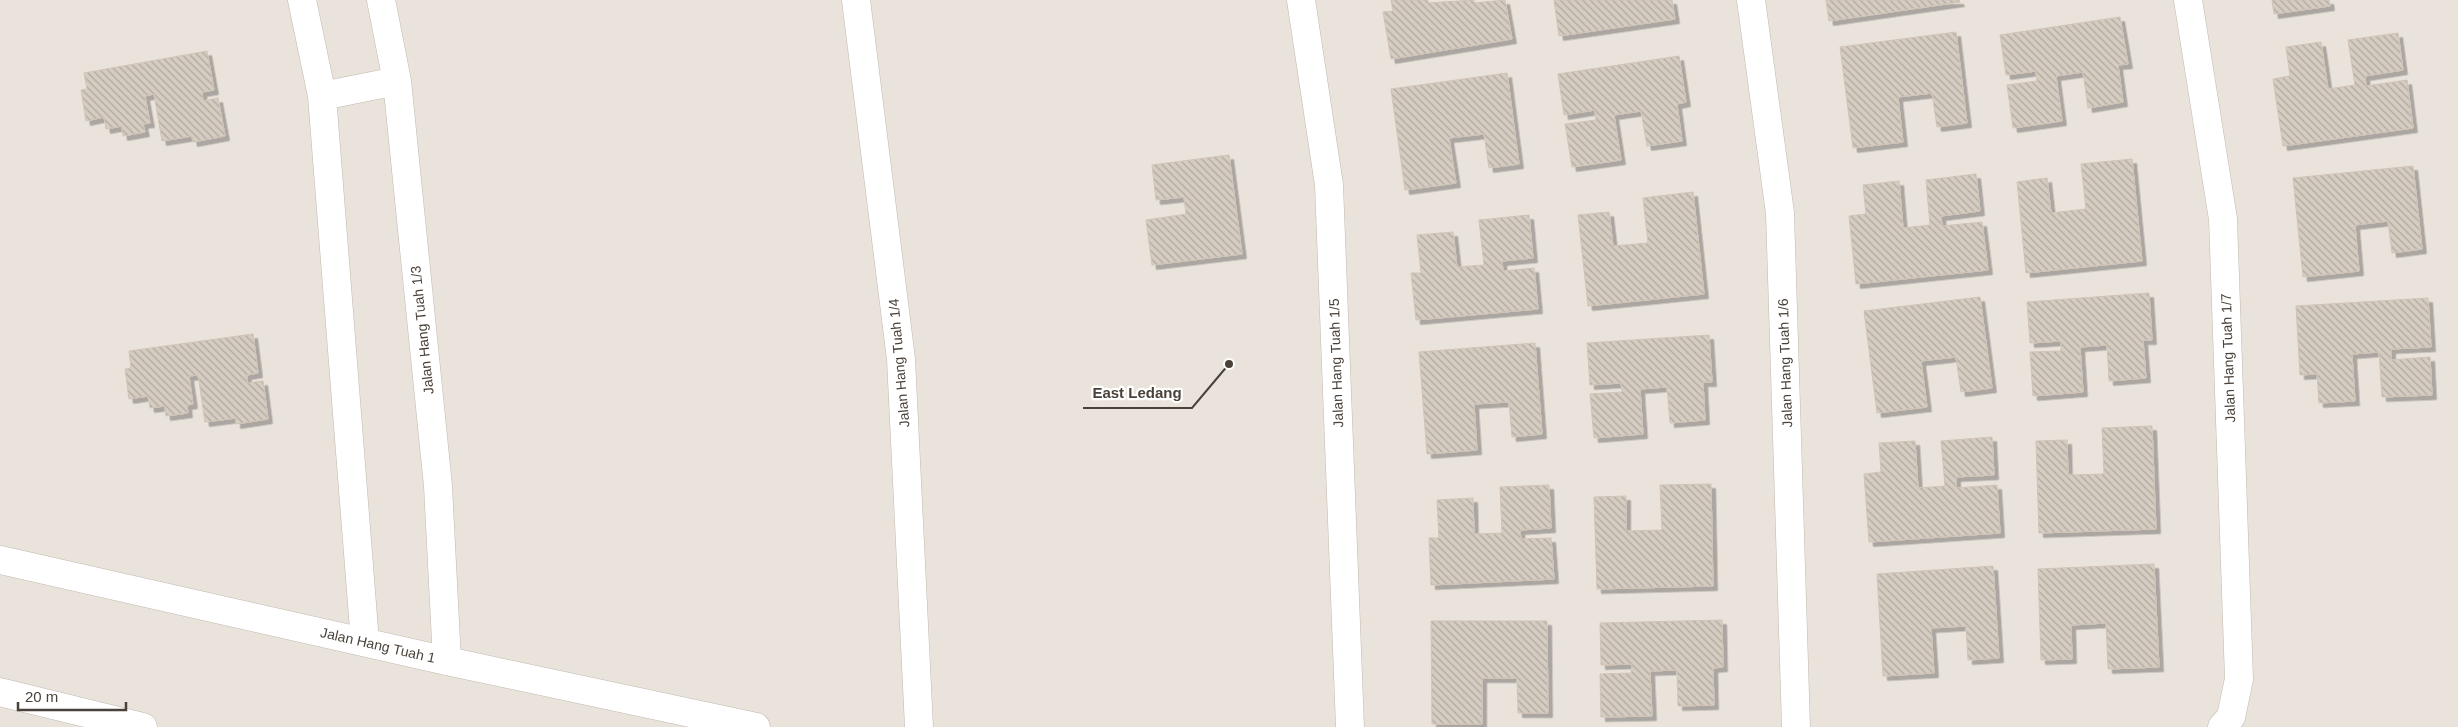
<svg xmlns="http://www.w3.org/2000/svg" width="2458" height="727" font-family="Helvetica,sans-serif">
  <style>
    .residential { fill: #e9e3db }
    .building { fill: url(#building-back-hatch); stroke: #d1c4b6; filter: url(#shadow) }
    .lines { fill: none; stroke-linecap: round; stroke-linejoin: round }
    .minor-casing { stroke: #c1b9af; stroke-width: 29 }
    .minor { stroke: #fff; stroke-width: 28 }
    .labels { text-anchor: middle; stroke-width: 4.5; stroke-linejoin: round; paint-order: stroke }
    .street-label { font-size: 14px; fill: #4a423a; stroke: #fff }
    .leader { fill: none; stroke: #4a423a; stroke-width: 2 }
    .callout-dot { fill: #4a423a; stroke: #fff; stroke-width: 2 }
    .callout-label { font-size: 15px; text-anchor: middle; font-weight: bold; fill: #4a423a; stroke: #fff; stroke-width: 4.5; stroke-linejoin: round; paint-order: stroke }
  </style>
  <defs>
    <pattern id="building-back-hatch" width="6" height="6" patternUnits="userSpaceOnUse" patternTransform="scale(1.25)"><rect width="6" height="6" fill="#d6cdc2"/><path d="M-1 5l2 2M0 0l6 6M5-1l2 2" fill="none" stroke="#b0a89f"/></pattern>
    <filter id="shadow"><feDropShadow dx="4.5" dy="4.5" stdDeviation="0" flood-color="#0004"/></filter>
  </defs>
  <rect width="100%" height="100%" fill="#f5f2ed"/>
  <path class="residential" d="M0,0h2458v727h-2458z"/>
  <path class="building" d="M1391,0h37v3l46,-3v3l31,-3 7,39 -121,20 -8,-47 10,-1z
    M1554,0h118l3,19 -116,17z
    M1826,0h133l1,2 -131,19z
    M2272,0h57l1,6 -56,8z
    M2120,17l8,47 -10,1 5,37 -35,6 -5,-36 -27,4 6,45 -49,7 -6,-43 30,-4 -1,-10 -30,4 -6,-40z
    M1956,32l11,91 -30,4 -5,-34 -34,4 5,45 -50,6 -13,-101z
    M2398,33l5,37 -38,6 1,10 41,-6 6,48 -130,18 -10,-67 17,-3 -4,-29 35,-5 7,47 27,-4 -7,-45z
    M207,51l7,39 -12,2 1,9 15,-3 7,38 -32,6 -1,-6 -30,5 -8,-47 -9,2 5,27 -7,1 2,8 -22,4 -1,-10 -16,3 -2,-12 -18,4 -5,-31 6,-1 -3,-16z
    M1679,56l7,46 -9,2 5,37 -35,5 -6,-35 -27,4 7,45 -49,7 -7,-43 31,-4 -1,-10 -31,5 -6,-41z
    M1507,73l12,91 -30,4 -5,-34 -35,4 7,45 -51,7 -14,-101z
    M1229,155l13,99 -90,11 -6,-45 40,-6 -2,-17 -28,3 -4,-35z
    M2132,159l10,102 -116,12 -9,-91 30,-4 4,35 35,-4 -5,-45z
    M2413,166l9,83 -30,4 -4,-32 -33,4 4,46 -56,6 -10,-99z
    M1976,174l4,37 -39,5 1,10 40,-4 6,48 -132,14 -7,-68 17,-2 -3,-29 36,-4 4,47 27,-3 -4,-45z
    M1693,192l11,102 -116,12 -10,-91 31,-3 4,34 35,-3 -5,-45z
    M1529,215l4,43 -31,3 1,10 31,-3 4,41 -122,11 -5,-47h10l-4,-38 36,-3 4,35 27,-2 -5,-45z
    M2149,293l3,47h-9l3,38 -37,3 -2,-36 -27,2 3,45 -50,4 -3,-44 31,-1v-10l-31,2 -3,-41z
    M1980,297l12,91 -31,4 -5,-35 -35,4 6,46 -50,6 -13,-102z
    M2428,298l3,49 -40,2v11l39,-3 2,38 -50,2 -3,-45 -27,2 3,47 -36,2 -2,-29 -17,1 -4,-69z
    M253,334l5,39 -11,2v8l16,-2 5,38 -32,5v-6l-31,4 -7,-47 -9,1 4,28 -6,1 1,8 -22,3 -1,-10 -15,2 -2,-12 -19,3 -4,-30 6,-1 -2,-17z
    M1709,335l3,47h-9l2,38 -35,3 -3,-36 -27,2 3,45 -49,4 -4,-44 32,-2 -1,-9 -31,2 -3,-42z
    M1535,343l7,91 -30,3 -3,-35 -35,2 3,46 -50,4 -8,-102z
    M2152,426l4,103 -117,4 -3,-92 31,-1 1,35 36,-1 -2,-46z
    M1992,437l2,38 -38,2v11l41,-3 3,48 -131,9 -5,-68 17,-2 -2,-29 36,-2 3,47 27,-2 -4,-45z
    M1711,484l2,102 -116,3 -3,-92 32,-1v35l36,-1 -2,-45z
    M1549,485l2,43 -31,2 1,9 30,-1 3,41 -123,6 -2,-47h10l-2,-38 36,-2 1,36 28,-1 -2,-46z
    M2154,564l5,103 -51,2 -2,-46 -35,2 1,34 -31,1 -3,-91z
    M1993,566l6,92 -31,2 -2,-34 -35,2 3,45 -51,3 -6,-102z
    M1722,620l1,47 -10,1 1,37 -36,1 -1,-36 -27,1 2,45 -51,1 -1,-43 31,-1 1,-9 -31,1 -1,-42z
    M1431,621h116l1,92h-30l-1,-35h-35v46h-50z"/>
  <g class="lines">
    <defs>
      <path id="minor" d="M302,0l20,96 43,546
        M381,0l16,81 41,405 9,175
        M856,0l45,359 18,368
        M1301,0l28,185 21,542
        M1751,0l29,213 16,514
        M2188,0l35,219 16,460 -8,38 -9,10
        M322,96l75,-15
        M0,560l447,101 309,66
        M0,692l143,35"/>
    </defs>
    <use href="#minor" class="minor-casing"/>
    <use href="#minor" class="minor"/>
  </g>
  <g class="labels">
    <g class="street-label">
      <text transform="translate(422 330) rotate(-96)" y="5">Jalan Hang Tuah 1/3</text>
      <text transform="translate(2228 358) rotate(-92)" y="5">Jalan Hang Tuah 1/7</text>
      <text transform="translate(899 363) rotate(-95)" y="5">Jalan Hang Tuah 1/4</text>
      <text transform="translate(1336 363) rotate(-92)" y="5">Jalan Hang Tuah 1/5</text>
      <text transform="translate(1785 363) rotate(-92)" y="5">Jalan Hang Tuah 1/6</text>
      <text transform="translate(378 645) rotate(13)" y="5">Jalan Hang Tuah 1</text>
    </g>
  </g>
  <path class="leader" d="M1229 364L1192 408H1083"/>
  <circle class="callout-dot" cx="1229" cy="364" r="5"/>
  <g class="callout-label">
    <text x="1137" y="398">East Ledang</text>
  </g>
  <path d="M18 702v8h108v-8" fill="none" stroke="#4a423a" stroke-width="2.5"/>
  <text x="25" y="702" font-size="15" fill="#4a423a" stroke="#ffffff" stroke-width="4" paint-order="stroke">20 m</text>
</svg>
